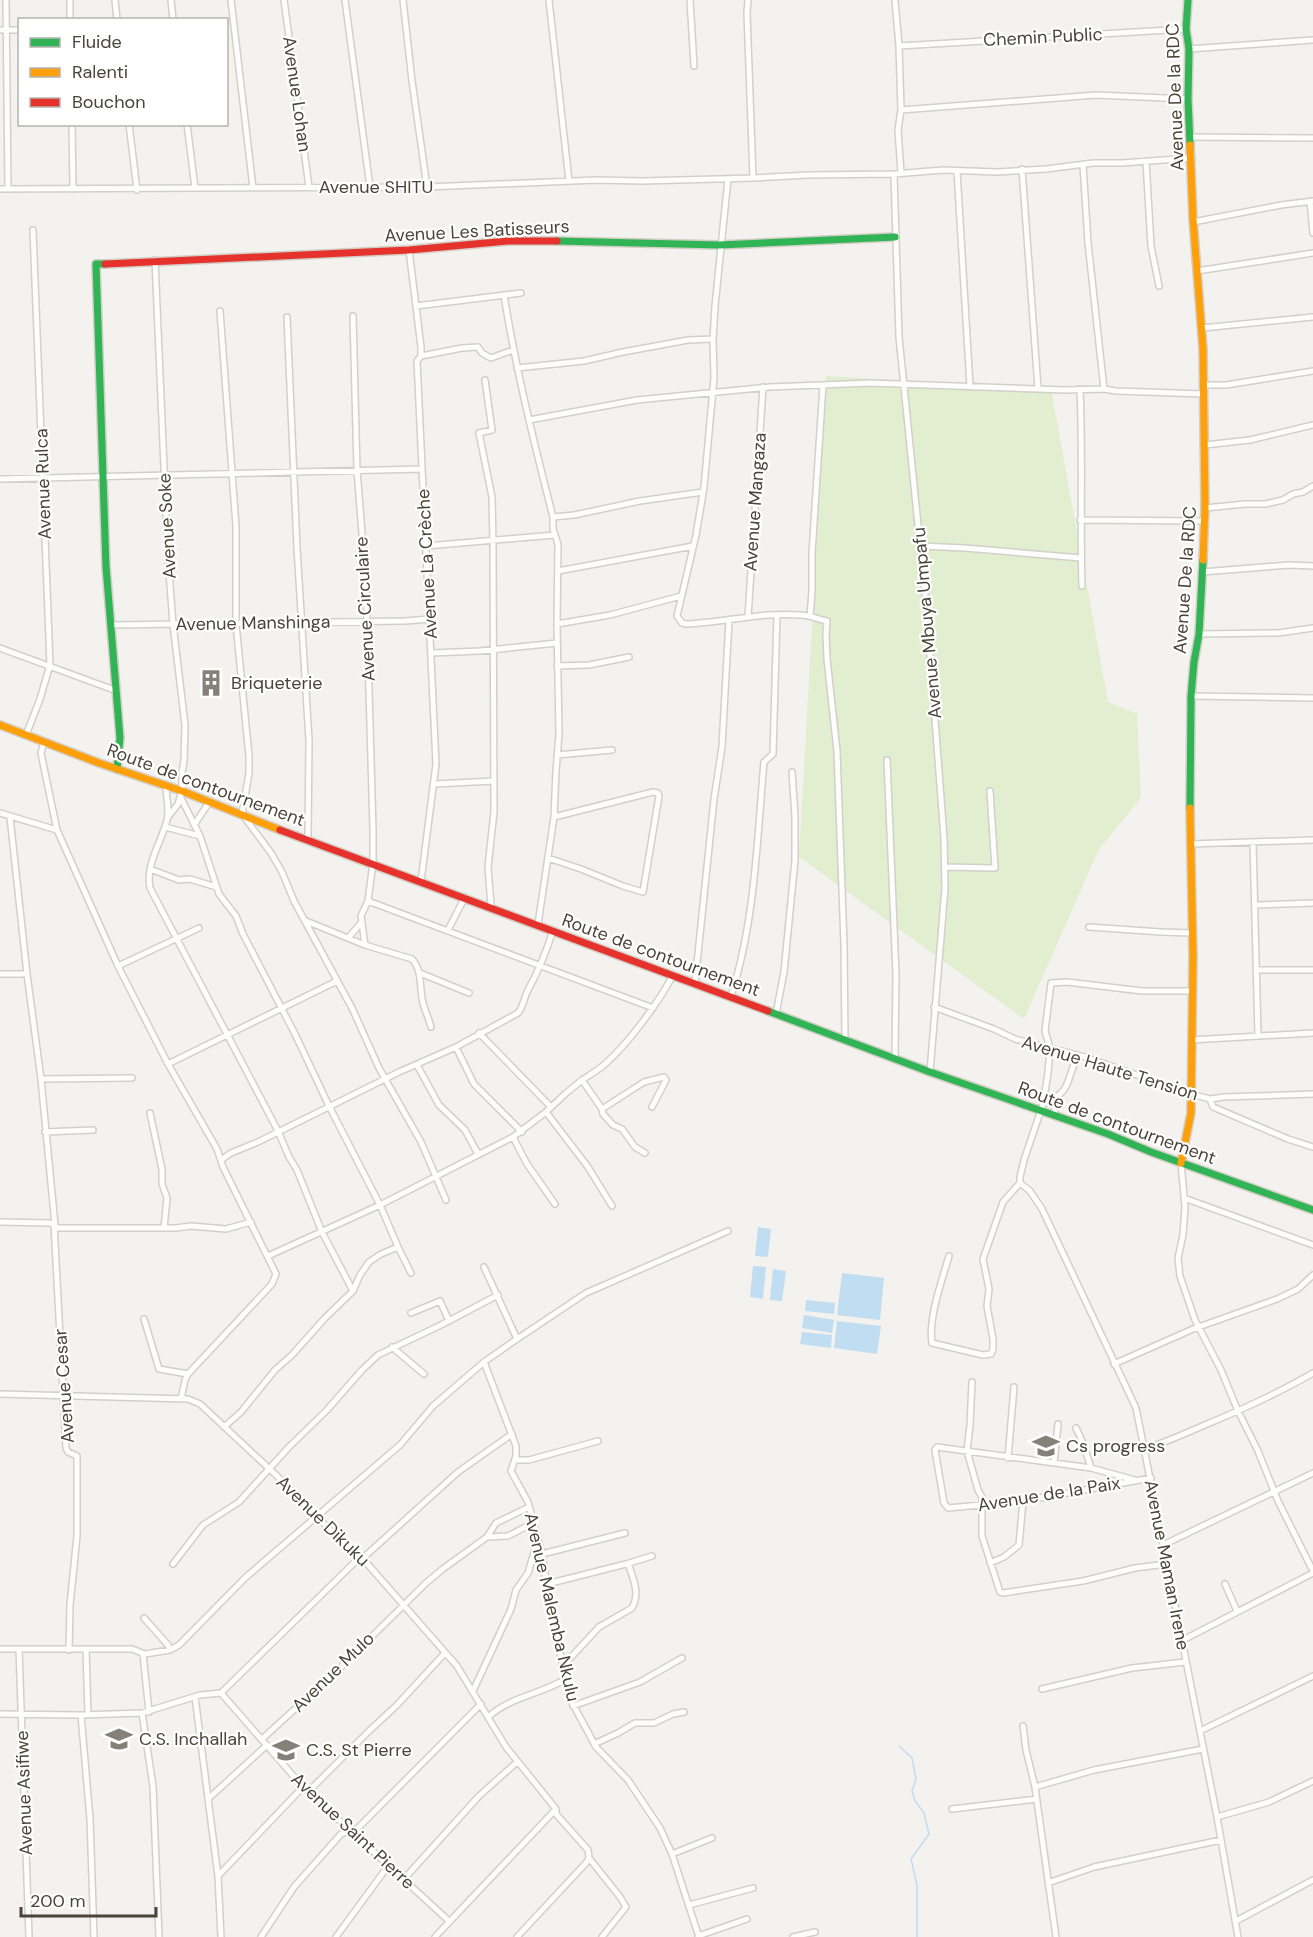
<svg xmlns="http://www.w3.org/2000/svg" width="1313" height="1937" font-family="'DM Sans',sans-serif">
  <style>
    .green { fill: #e1eecf }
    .water { fill: #c0ddf1 }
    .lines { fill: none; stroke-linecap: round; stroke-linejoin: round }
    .stream { stroke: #c0ddf1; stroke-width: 1.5 }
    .street-casing { stroke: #d2d0cb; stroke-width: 8 }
    .fast-casing { stroke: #d3cfc5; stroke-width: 10 }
    .slow-casing { stroke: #d3cfc5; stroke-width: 10 }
    .jam-casing { stroke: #d3cfc5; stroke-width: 10 }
    .street { stroke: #fdfdfc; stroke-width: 5 }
    .fast { stroke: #30b455; stroke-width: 7 }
    .slow { stroke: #ff9f0a; stroke-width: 7 }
    .jam { stroke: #e5322d; stroke-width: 7 }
    .labels { text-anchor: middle; stroke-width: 4.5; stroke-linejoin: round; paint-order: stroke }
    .street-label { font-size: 18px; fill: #4b4439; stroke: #fff }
    .poi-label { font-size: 18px; fill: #4b4439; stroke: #fff; text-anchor: start }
  </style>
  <rect width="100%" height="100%" fill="#f4f2ee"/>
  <path class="green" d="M826,376l225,13 57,313 29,12 4,84 -42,51 -75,170 -225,-162z"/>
  <path class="water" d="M758,1227l13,2 -3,28 -13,-1z
    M753,1266l13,1 -3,32 -13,-2z
    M773,1269l13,2 -4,30 -12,-1z
    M842,1273l42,5 -4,42 -43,-5z
    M806,1300l29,3 -1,11 -29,-3z
    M804,1315l30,5 -2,13 -30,-5z
    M837,1321l44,5 -4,28 -43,-6z
    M802,1332l30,3 -1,13 -31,-4z"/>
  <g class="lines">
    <path class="stream" d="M899,1746l13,12 4,21 -4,12 3,10 9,12 5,21 -18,25 6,26v52"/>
    <defs>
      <path id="street" d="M6,0l2,189
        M70,0v20
        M115,0l2,20
        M171,0l2,20
        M231,0l22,188
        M284,0l25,187
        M345,0l25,187
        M403,0l9,81 15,106
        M549,0l20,181
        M690,0l4,66
        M748,0l-1,13 6,165
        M895,0l4,46 2,64 -3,20 3,43
        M0,30h20
        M899,46l287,-17
        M1189,49l124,-9
        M901,110l195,-15 92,4
        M72,124l1,65
        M129,124l8,66
        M187,124l8,64
        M1191,137l122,1
        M1146,161l5,85 8,40
        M1083,165l5,78 16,146
        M1022,169l16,219
        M957,171l13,215
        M894,174l5,163 28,277 17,224 1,50 -15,184
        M728,179l-13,127 -2,33 1,39 -10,109 -8,48 -19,81 5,7 5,1c37,-2 75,-12 113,-9 9,0 18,4 27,6l-1,13 1,25 10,92 1,28 6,165 1,96
        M0,189l427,-2 169,-7 46,1 111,-3 55,-3 86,-1 49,-4 54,2 49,-3 47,-6h28l71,-5
        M1310,201l3,32
        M1193,222l88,-17 32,-4
        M409,250l12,97v9l-4,5 19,403 -15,117
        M155,260l13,299 5,65 12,101 -1,36 -2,11v19l-4,13 -10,13
        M1197,271l116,-18
        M504,295c12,75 30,148 49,222
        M416,306l105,-13
        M220,311l16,215v98l13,132v17l-7,41 29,39 11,19 12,29 58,107 27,60 42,74 25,58
        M353,316l4,154 9,114 7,246v33l-5,38 -7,15 4,29
        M287,317l10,231 12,192 -1,98
        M1202,328l111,-11
        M421,356l41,-8 16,-1 4,6 9,5 22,-8
        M517,368l67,-7 39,-9 65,-12 25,-1
        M485,380l7,50 -13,3 13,64 1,45 1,270 -6,55 3,39
        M1204,385h22l87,-14
        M1080,389c3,66 0,131 2,197
        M529,420l108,-20 133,-13 101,-4 194,7 39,-1 12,2 87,3
        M1205,445l45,-5 63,-15
        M0,479l422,-10
        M1205,508l40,-4h20l18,-4 10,-6 10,-2 10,-6
        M1080,520l125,1
        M426,546l129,-11
        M920,546l45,2 116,10
        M558,571l135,-25
        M1202,572l87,-7 24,1
        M810,616l2,-25v-38l11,-168
        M748,617l15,-230
        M557,624l1,-80 -5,-15v-12l21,-2 66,-14 63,-9
        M111,625l294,-4 25,-2
        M1199,634l79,-1 35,-5
        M0,648l117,43
        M432,653l48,-2 77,-8
        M557,666l32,-1 40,-8
        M1191,696l122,2
        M26,735l14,-36 10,-34 -17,-435
        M44,742l-3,11 2,10 14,67 61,136 50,98 49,85 6,18 53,107 -4,10 -84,90 -3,6 -4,19
        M557,755l55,-5
        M887,760l9,214 -1,84
        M434,784l60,-3
        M166,787c0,10 4,23 1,33 -5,21 -22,45 -17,68l128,243 11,26 8,13 25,62 31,59
        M181,798l19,38 19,58 17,22 7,18 52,100 34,72 51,99 -112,51
        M0,813l57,17
        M10,817l17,157 14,105 14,146
        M194,825l16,-24
        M165,827l35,9
        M1253,842l5,194
        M1190,844l123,-4
        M548,858l33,11 42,17 20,6 16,-96 -1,-3 -5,-1 -99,25
        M945,867l50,1 -5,-77
        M150,869l29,11 11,-1 26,8
        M368,901l285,107
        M1256,905l57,-2
        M306,921l59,24 47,14c11,12 7,29 11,44 2,8 6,16 8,24
        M538,924l16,-107 2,-46 3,-37 -2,-110 53,-9 71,-19
        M1089,927l72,5 31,1
        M448,930l17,-33
        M349,937l12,-14
        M118,966l81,-38
        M1257,970h56
        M420,973l49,20
        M0,974h27
        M695,983l19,-184 8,-52 7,-127
        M731,996c24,-74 26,-156 33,-234l9,-8 4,-139
        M934,1007l60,22 21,10 70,18 106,37 19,5 3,8 75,32 25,8
        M776,1014l8,-42 11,-112v-44l-3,-44
        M479,1033l72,74
        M1191,1040l122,-7
        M456,1047l18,37 48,48
        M168,1064l169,-83
        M417,1065l22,40 26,25 13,24
        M41,1079l91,-1
        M582,1080l-17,14 -19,18 42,55 24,39
        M1210,1099l14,-2 89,-3
        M1043,1104c30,-13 22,-22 35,-49
        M602,1109l42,-27 20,-5 2,3 -14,27
        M150,1113l12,56v15l5,14 -3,30
        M1054,1115l3,-17
        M45,1132l48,-2
        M513,1137l14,27 28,40
        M645,1153l-10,-6 -13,-18 -9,-4 -10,-11 -1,-5 -20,-29c8,-5 16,-10 23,-16 23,-20 54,-62 68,-89
        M221,1160l10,-7 27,-11 141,-70 57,-25 62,-34c5,-6 6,-14 9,-21 12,-22 19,-38 26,-62
        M1181,1163l4,44 -2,28 -5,23 2,18 15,44 26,50 17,41 20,40 20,50 35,70
        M1020,1183l10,8 12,18 94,199 81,409 21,120
        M1020,1183v-6l4,-17 19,-56 5,-31 2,-25 -5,-17 6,-48 16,-1 75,9h51
        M1184,1198l129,47
        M0,1222l51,1 7,5h118l15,-2 35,3 25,-7
        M54,1224l12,224 2,4 9,4v80l-7,69 -1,45
        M398,1247l13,26
        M949,1256c-7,24 -21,63 -17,87l51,12 8,-1 2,-5v-10l-6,-33 2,-17 -6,-30 20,-57 17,-19
        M484,1267l33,72
        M411,1313l29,-12 9,20
        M144,1319l15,50 29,5
        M392,1347l32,27
        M484,1362l32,84v10l-5,15 17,31 14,52 7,44 20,99 27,50 32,33 32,48 12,26 27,83
        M1114,1364l79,-35 84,-30 21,-10 15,-14
        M972,1382l-2,43 -3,26 11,39 4,7v39l18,56 3,1 80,-12 52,-13 32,-4
        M0,1394l188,5 12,5 76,71 81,82 7,3 93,106 49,81 50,62v5l32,36 1,8
        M224,1427l17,-15 34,-42 17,-15 33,-37 28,-27 7,-16 9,-13 12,-8 17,-7 -18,-42 133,-68 33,-25
        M1076,1428l7,15 8,25
        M1144,1449c20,-6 38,-14 56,-22 39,-16 77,-33 113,-54
        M1008,1458l6,-71
        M515,1460h14l69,-19
        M1054,1463l4,-39
        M1135,1480l-44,-12 -154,-21 -2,3 9,53 4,5 75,-7 128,-23
        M487,1537l9,-14 33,-16
        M1163,1545l150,-72
        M542,1554l83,-21
        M362,1559l96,-87 54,-38
        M990,1563l14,-6 15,-12 4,-44
        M173,1564l30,-39 36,-23 50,-55 38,-37 35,-40 16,-15 63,-30 57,-30
        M626,1564l26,-8
        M547,1584l79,-20 3,2c5,15 11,28 3,42l-33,19 -36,39
        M1225,1584l12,27
        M144,1618l24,27 2,5
        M1181,1641l132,-68
        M0,1649h132l13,5 25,-4 9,-5 67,-68 154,-132 33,-39 51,-44 33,-23 69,-46 142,-62
        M19,1649l10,288
        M86,1649l2,66
        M143,1654l6,58
        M1042,1689l90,-21 53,-6
        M473,1691l38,-82 5,-19 12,-17 10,-34
        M221,1693l82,94 146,134
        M221,1693l138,-135
        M195,1697l23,179 3,61
        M573,1706l67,-24 42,-24
        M142,1713l11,73 6,151
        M0,1714l81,1 61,-2 58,-18 21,-2
        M81,1715l9,104 4,118
        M488,1717c22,-20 53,-23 78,-38
        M1023,1726l3,24 9,37 21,150
        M1200,1731l113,-55
        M262,1739l78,-71 86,-85 18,-15 43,-31 21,-1 25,-13
        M594,1744l24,-11 17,-10h19l19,-9 11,-2
        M1035,1787l59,-17 109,-21
        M308,1792l62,-62 26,-24 49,-53
        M208,1799l59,-54
        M952,1809l85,-10
        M1217,1817l52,-15 44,-21
        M672,1854l40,-16
        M589,1858l31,39 6,10 -24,30
        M218,1876l85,-89
        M404,1879l75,-83 38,-34
        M1048,1883l46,-16 127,-27
        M689,1905l64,-17
        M1236,1921l77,-41
        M698,1936l49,-17
        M261,1937l33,-50 47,-53 17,-6 123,-124
        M336,1937l52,-71
        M435,1937l121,-128
        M517,1937l69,-74 3,-5
        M793,1937l22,-5"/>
      <path id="fast" d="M1188,0l-2,29 3,20 -1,50 2,46
        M557,241l162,4 176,-8
        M105,264h-9l10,303 14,171 -3,31
        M1190,808l1,-112 3,-34 5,-28 4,-74
        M768,1011l162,61 178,62 43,18 162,58"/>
      <path id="slow" d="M1190,145l3,74 10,130 2,159 -2,52
        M0,725l99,38 83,28 98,39
        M1181,1163l10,-50 2,-157 -3,-148"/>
      <path id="jam" d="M105,264l304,-14 99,-9h49
        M280,830l488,181"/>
    </defs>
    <use href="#street" class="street-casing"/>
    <use href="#fast" class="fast-casing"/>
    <use href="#slow" class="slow-casing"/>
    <use href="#jam" class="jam-casing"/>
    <use href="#street" class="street"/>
    <use href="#fast" class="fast"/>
    <use href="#slow" class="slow"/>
    <use href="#jam" class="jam"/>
  </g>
  <defs>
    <symbol id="building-bare" viewBox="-9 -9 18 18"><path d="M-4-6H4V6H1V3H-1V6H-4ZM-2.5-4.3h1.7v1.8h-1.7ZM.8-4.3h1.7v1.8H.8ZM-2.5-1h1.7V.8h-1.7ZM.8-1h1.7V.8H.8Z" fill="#868178" stroke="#fff" stroke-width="2.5" paint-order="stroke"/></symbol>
    <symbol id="school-bare" viewBox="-9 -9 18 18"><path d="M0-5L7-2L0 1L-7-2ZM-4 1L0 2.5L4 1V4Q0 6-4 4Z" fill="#868178" stroke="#fff" stroke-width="2.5" paint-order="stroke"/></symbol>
  </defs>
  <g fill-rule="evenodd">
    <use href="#building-bare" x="192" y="664" width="38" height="38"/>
    <use href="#school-bare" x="1027" y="1427" width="38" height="38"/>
    <use href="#school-bare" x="100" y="1720" width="38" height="38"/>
    <use href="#school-bare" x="267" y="1731" width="38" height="38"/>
  </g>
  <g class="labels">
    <g class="street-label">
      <text transform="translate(1043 37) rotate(-3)" y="6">Chemin Public</text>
      <text transform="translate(297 94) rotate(82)" y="6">Avenue Lohan</text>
      <text transform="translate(1175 97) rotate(-92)" y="6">Avenue De la RDC</text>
      <text x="376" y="193">Avenue SHITU</text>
      <text transform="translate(477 231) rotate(-3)" y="6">Avenue Les Batisseurs</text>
      <text transform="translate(43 484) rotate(-92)" y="6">Avenue Rulca</text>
      <text transform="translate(755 502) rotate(-86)" y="6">Avenue Mangaza</text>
      <text transform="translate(167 526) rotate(-93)" y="6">Avenue Soke</text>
      <text transform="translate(427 564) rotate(-93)" y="6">Avenue La Crèche</text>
      <text transform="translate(1185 580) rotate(-86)" y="6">Avenue De la RDC</text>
      <text transform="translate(365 609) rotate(-93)" y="6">Avenue Circulaire</text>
      <text transform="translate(253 623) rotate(-1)" y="6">Avenue Manshinga</text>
      <text transform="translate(927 623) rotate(-95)" y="6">Avenue Mbuya Umpafu</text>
      <text transform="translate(206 785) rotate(20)" y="6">Route de contournement</text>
      <text transform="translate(661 955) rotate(20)" y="6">Route de contournement</text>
      <text transform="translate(1110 1068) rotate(17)" y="6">Avenue Haute Tension</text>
      <text transform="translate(1117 1123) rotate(20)" y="6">Route de contournement</text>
      <text transform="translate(64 1386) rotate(-94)" y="6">Avenue Cesar</text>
      <text transform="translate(1049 1494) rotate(-9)" y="6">Avenue de la Paix</text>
      <text transform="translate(323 1521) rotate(44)" y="6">Avenue Dikuku</text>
      <text transform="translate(1167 1565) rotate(79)" y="6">Avenue Maman Irene</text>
      <text transform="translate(552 1607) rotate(77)" y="6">Avenue Malemba Nkulu</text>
      <text transform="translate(333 1672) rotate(-44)" y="6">Avenue Mulo</text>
      <text transform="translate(24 1793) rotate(-92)" y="6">Avenue Asifiwe</text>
      <text transform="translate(353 1831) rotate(43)" y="6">Avenue Saint Pierre</text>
    </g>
    <g class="poi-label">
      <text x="231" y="689">Briqueterie</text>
      <text x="1066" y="1452">Cs progress</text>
      <text x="139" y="1745">C.S. Inchallah</text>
      <text x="306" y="1756">C.S. St Pierre</text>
    </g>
  </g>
  <rect x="18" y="18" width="210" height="108" fill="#ffffff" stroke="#b7b4b0" stroke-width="1.5"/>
  <rect x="30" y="38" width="30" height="9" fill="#30b455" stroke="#b7b4b0" stroke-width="1.5"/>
  <text x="72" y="48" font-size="18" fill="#4b4439">Fluide</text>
  <rect x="30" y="68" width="30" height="9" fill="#ff9f0a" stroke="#b7b4b0" stroke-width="1.5"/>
  <text x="72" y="78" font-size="18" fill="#4b4439">Ralenti</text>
  <rect x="30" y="98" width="30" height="9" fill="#e5322d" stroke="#b7b4b0" stroke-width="1.5"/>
  <text x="72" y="108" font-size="18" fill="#4b4439">Bouchon</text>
  <path d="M21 1907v9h135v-9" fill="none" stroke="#4b4439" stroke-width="3"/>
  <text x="30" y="1907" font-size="18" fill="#4b4439" stroke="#ffffff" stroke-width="4.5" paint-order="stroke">200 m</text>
</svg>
